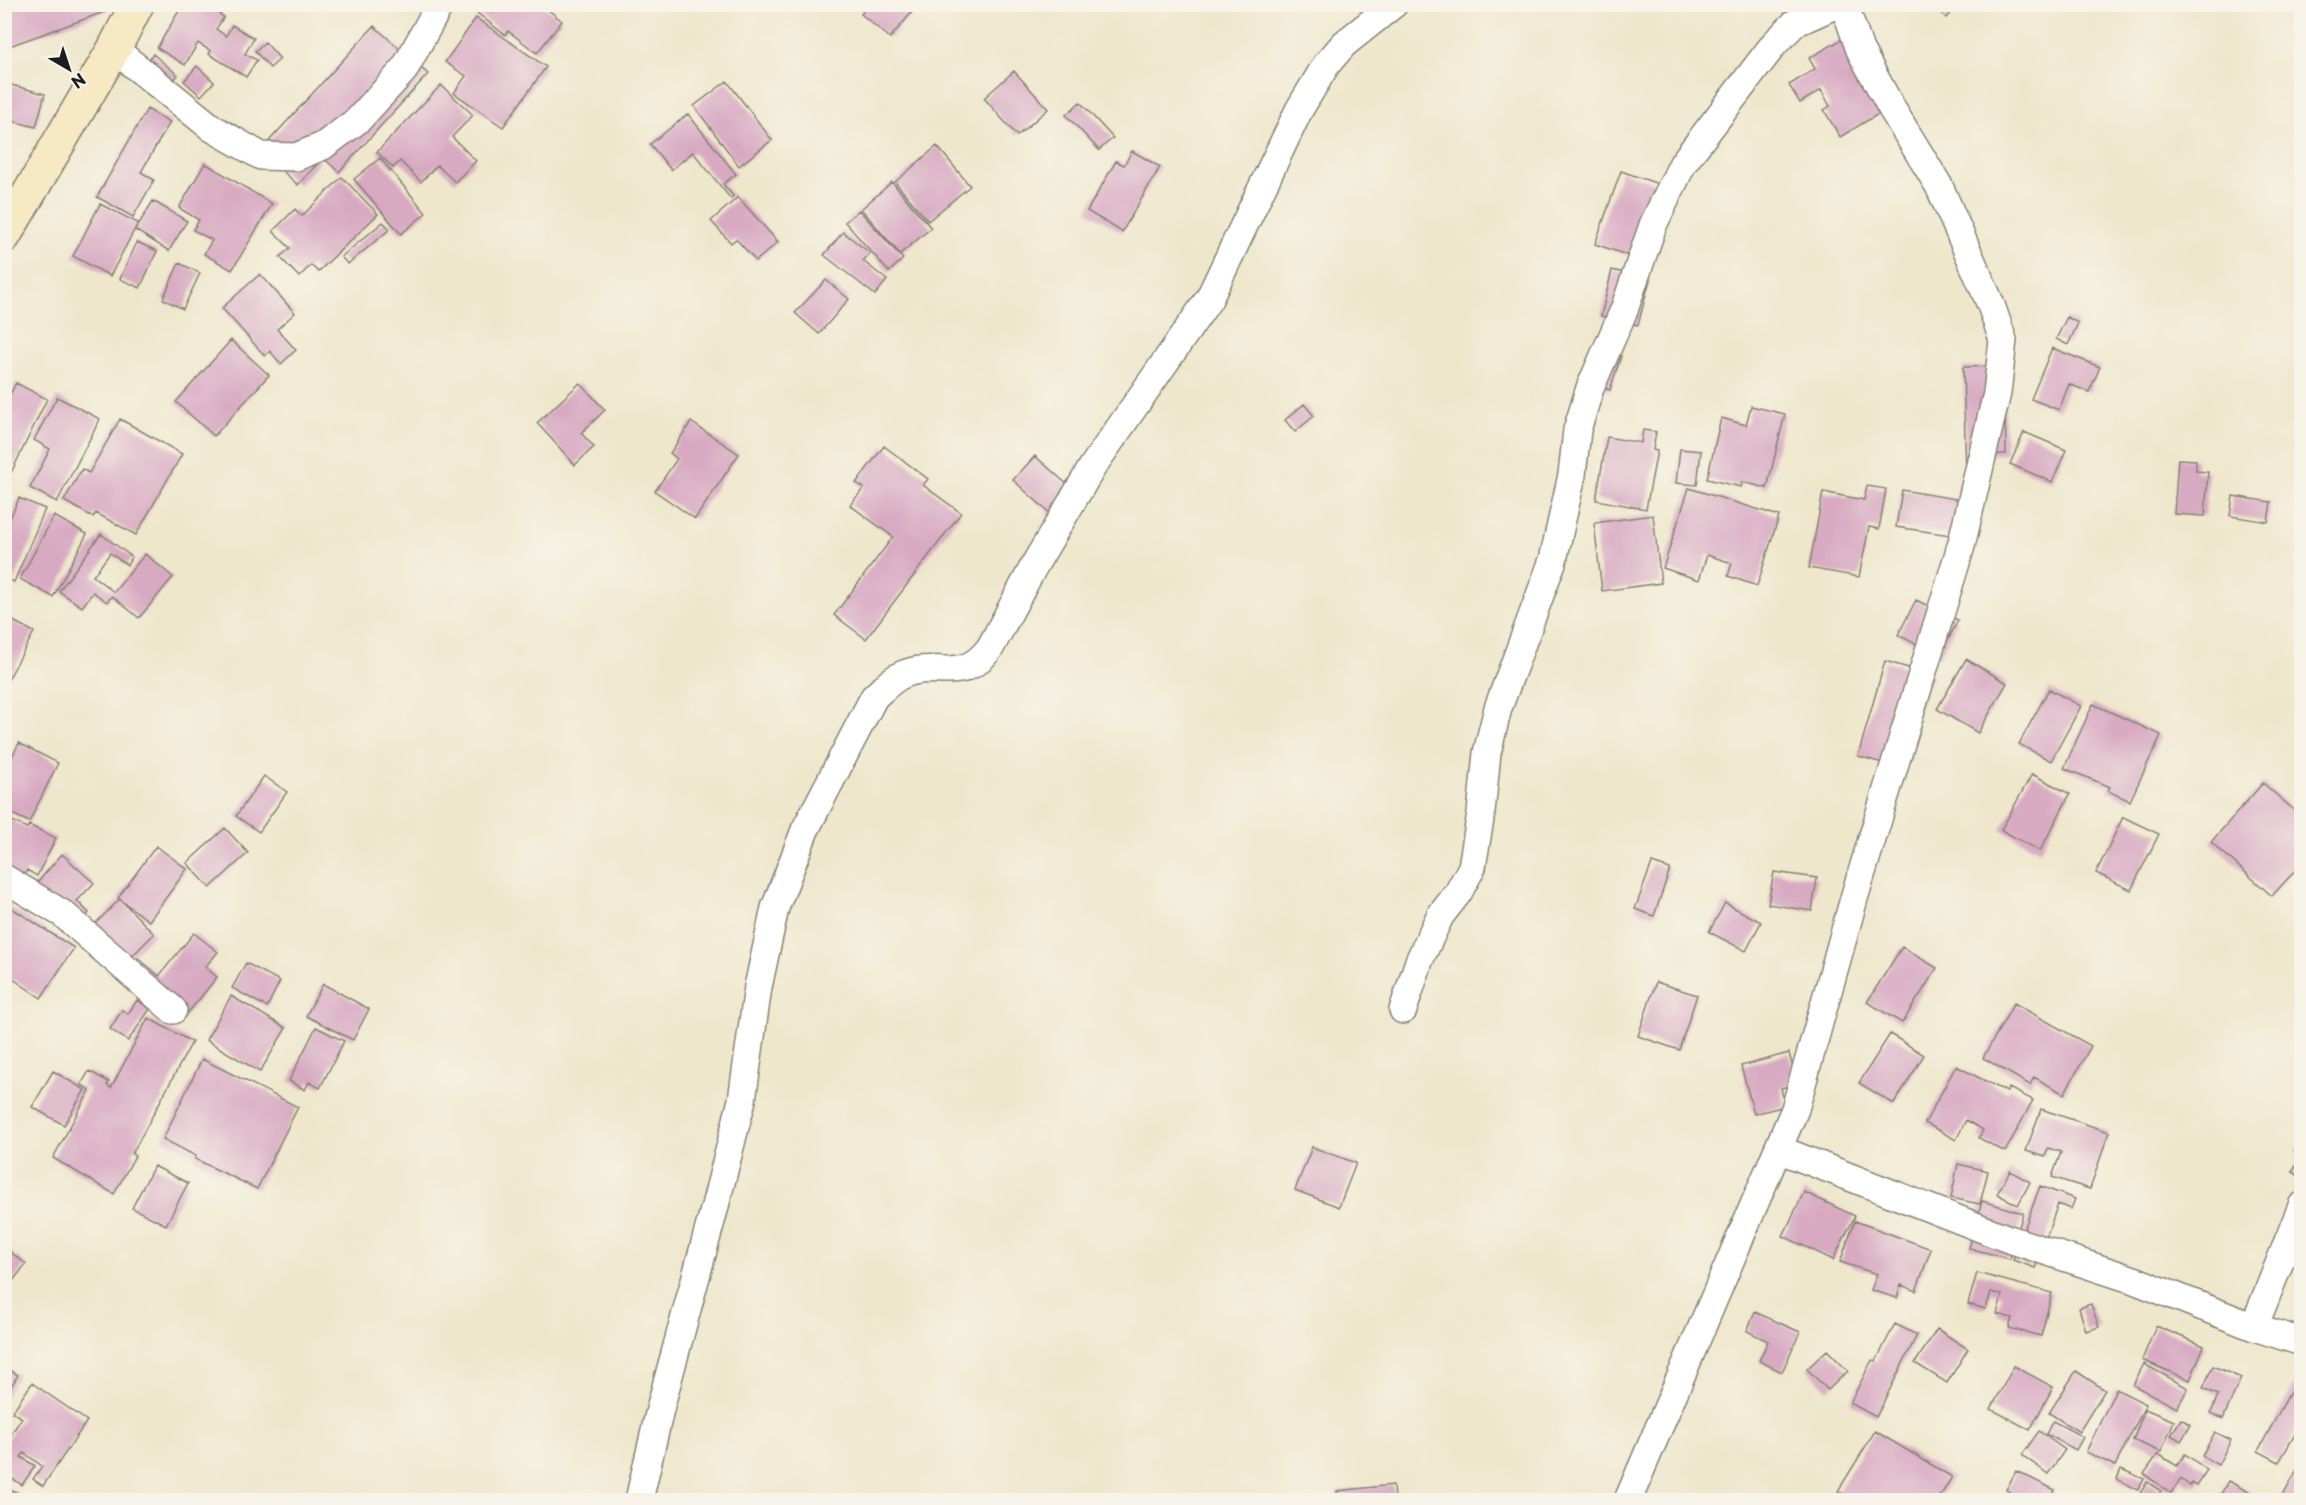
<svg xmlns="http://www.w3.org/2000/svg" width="2306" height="1505" font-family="'Playpen Sans',sans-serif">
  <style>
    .building { fill: #d8aac2 }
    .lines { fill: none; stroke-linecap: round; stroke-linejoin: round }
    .street-casing { stroke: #868274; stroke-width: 30 }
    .secondary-casing { stroke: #868274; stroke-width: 36 }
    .street { stroke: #fff; stroke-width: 27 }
    .secondary { stroke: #f7e9c3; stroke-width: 33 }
  </style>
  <rect width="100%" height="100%" fill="#f7f3e8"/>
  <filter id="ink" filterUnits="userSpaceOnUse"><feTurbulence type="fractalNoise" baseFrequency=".0167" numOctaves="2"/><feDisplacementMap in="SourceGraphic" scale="12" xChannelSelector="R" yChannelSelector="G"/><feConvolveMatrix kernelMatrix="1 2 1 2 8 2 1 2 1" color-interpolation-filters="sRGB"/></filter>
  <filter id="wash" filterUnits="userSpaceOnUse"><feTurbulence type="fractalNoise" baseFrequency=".008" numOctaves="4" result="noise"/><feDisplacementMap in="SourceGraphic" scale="24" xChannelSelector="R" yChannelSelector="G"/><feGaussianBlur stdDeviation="1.35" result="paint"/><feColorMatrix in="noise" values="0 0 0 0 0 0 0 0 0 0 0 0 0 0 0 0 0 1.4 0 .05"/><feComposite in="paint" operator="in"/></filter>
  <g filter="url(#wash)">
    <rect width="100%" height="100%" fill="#efe7cc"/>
    <g id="blocks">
      <path class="building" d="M4,4h101l2,7 -103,37z
        M183,4h21l20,13 -8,12 10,7 6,-11 22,13 -9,16 12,6 -11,17 -37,-23 2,-3 -13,-8 -13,22 -28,-17z
        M472,4h69l21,17 -25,32 -29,-22 -3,4 -35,-28z
        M869,4h36l8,7 -23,27 -29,-24z
        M1933,4h28l-15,14z
        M476,18l70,49 -43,60 -49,-34 12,-17 -21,-14z
        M374,26l54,48 -89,98 -30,-27 -4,4 14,13 -21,23 -38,-34z
        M1844,38l41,72 -45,27 -16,-27 6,-4 -9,-16 -21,13 -11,-18 26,-16 -6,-11z
        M265,42l15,17 -10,9 -15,-17z
        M153,54l25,21 -9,11 -25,-21z
        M197,66l17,16 -13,14 -17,-15z
        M1014,71l34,38 -31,27 -33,-38z
        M727,81l45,59 -33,26 -45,-60z
        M4,83l41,11 -9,33 -32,-8z
        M441,85l32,30 -21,22 24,24 -21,21 -18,-17 -16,17 -21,-21 -7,7 -16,-16z
        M1080,102l33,36 -14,12 -33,-35z
        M147,109l23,13 -29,50 13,8 -21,37 -36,-20z
        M688,114l48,60 -13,10 10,12 -2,3 -38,-47 -22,18 -21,-26z
        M937,146l33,40 -42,35 -33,-39z
        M1132,151l28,16 -38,65 -35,-21 29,-50 8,4z
        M380,158l46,55 -25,21 -47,-55z
        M205,163l67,41 -40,66 -28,-16 8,-14 -19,-10 6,-10 -20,-12z
        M1621,171l49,17 -26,73 -49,-17z
        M342,177l36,37 -60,58 -7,-7 -12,12 -19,-20 10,-9 -17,-17 22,-22 7,7z
        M892,182l39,46 -31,26 -39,-45z
        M738,197l40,45 -22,19 -20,-22 -5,4 -20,-22z
        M153,201l34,20 -18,30 -34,-21z
        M100,204l38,19 -28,53 -37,-20z
        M859,210l44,49 -14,13 -44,-50z
        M383,222l7,7 -42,35 -7,-7z
        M843,232l27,21 -7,8 24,19 -12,15 -51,-40z
        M137,242l20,9 -17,37 -20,-9z
        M179,263l21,10 -17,36 -20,-10z
        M1612,270l38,9 -12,46 -37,-9z
        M260,274l35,39 -18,16 19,21 -15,14 -11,-13 -5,5 -43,-48z
        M826,280l23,19 -30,35 -24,-21z
        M2067,317l11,6 -10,22 -12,-6z
        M231,340l38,35 -55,61 -38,-34z
        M1598,348l23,8 -11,34 -23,-8z
        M2052,348l48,19 -11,25 -20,-8 -10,26 -28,-11z
        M2004,366l2,88 -29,1 -11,19 -3,-107z
        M16,383l31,16 -39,80 -4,-2v-71z
        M580,383l25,27 -24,23 13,14 -19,18 -38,-42z
        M57,397l43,22 -43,83 -27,-14 20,-39 -16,-9z
        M1304,404l10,12 -19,16 -10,-12z
        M1751,406l34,8 -18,74 -25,-6 -1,5 -34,-8 14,-61 25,7z
        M120,419l62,35 -46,81 -40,-22 -3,4 -29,-16 18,-32 7,4z
        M691,422l48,32 -44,65 -40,-28 22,-32 -7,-6z
        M1643,430l13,2 -3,18 4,1 -11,58 -50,-9 11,-63 34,6z
        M2024,432l42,18 -14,32 -42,-18z
        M884,446l44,33 -5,6 38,28 -95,126 -32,-24 59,-78 -43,-32 14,-17 -8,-5z
        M1680,449l21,2 -4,34 -21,-2z
        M1035,456l51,45 -22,25 -51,-46z
        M2178,459l18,1v11l12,1 -3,44 -31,-2z
        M1867,486l19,3 -7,40 -10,-2 -10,50 -50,-9 14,-76 41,8z
        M1689,488l90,28 -22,70 -29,-10 4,-13 -25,-8 -8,25 -36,-12z
        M1902,490l60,10 -5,36 -61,-9z
        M2233,496l38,6 -3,20 -38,-6z
        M19,498l26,11 -31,73 -10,-4v-46z
        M1653,515l8,68 -59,8 -8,-68z
        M54,516l33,18 -34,63 -33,-18z
        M101,534l31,23 -5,8 -17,-12 -17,23 21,16 31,-38 28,23 -34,41 -27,-22 -5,6 -14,-10 -11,15 -23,-16z
        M1916,600l42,20 -18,36 -42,-21z
        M4,616l30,16 -30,55z
        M1966,659l41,24 -29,50 -41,-24z
        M1885,661l47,14 -39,91 -35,-10z
        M2049,689l32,17 -30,55 -32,-17z
        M2093,704l68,31 -31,66 -22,-10 2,-4 -46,-19z
        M19,743l39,20 -29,59 -25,-12v-37z
        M2032,774l38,20 -30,57 -39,-21z
        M264,776l23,16 -28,40 -23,-16z
        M2263,783l39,34v46l-30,33 -61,-54z
        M4,817l23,11 2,-3 27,13 -19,38 -10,-6 -5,11 -18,8z
        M2123,817l36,17 -28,56 -35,-17z
        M225,828l23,25 -38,35 -23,-25z
        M156,846l31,23 -38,52 -31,-23z
        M62,854l32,29 -17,18 12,12 -15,17 -44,-39z
        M1652,863l18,6 -16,47 -19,-7z
        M1774,872l43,6 -5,33 -44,-7z
        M120,899l34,35 -35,35 -34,-35z
        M4,903l70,45 -33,50 -28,-19 -3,5 -6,-4z
        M1725,903l36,19 -15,29 -37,-19z
        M194,933l24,19 -13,15 12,10 -34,42 -57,-46 12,-15 21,18z
        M1902,947l35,21 -35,55 -35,-21z
        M246,963l34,18 -13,26 -35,-19z
        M1656,982l41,13 -18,55 -41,-14z
        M323,984l46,25 -16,31 -47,-24z
        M231,996l55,32 -26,44 -54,-32z
        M137,1000l13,9 -22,32 -18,-12 12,-19 6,4z
        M2014,1003l77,43 -27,48 -30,-17 -4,8 -47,-27z
        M148,1018l44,24 -60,112 3,2 -21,38 -61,-36 37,-68 -9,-5 8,-14 20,11 -2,3 4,3z
        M316,1027l28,14 -24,47 -11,-6 -4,8 -16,-9z
        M1890,1034l34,21 -30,49 -35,-21z
        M1789,1053l8,31 -16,4 4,18 -31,8 -13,-48z
        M202,1059l96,48 -41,82 -62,-30 1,-3 -33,-17z
        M1956,1066l51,26 2,-4 24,12 -28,52 -26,-14 4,-8 -17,-10 -10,20 -31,-17z
        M53,1071l32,19 -21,35 -32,-18z
        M2041,1109l68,23 -19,57 -38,-12 9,-25 -13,-4 -3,9 -19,-6z
        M2302,1142v14l-7,-5z
        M1312,1147l44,16 -17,44 -44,-17z
        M2302,1159v20l-10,-8z
        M1958,1164l30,7 -8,33 -29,-6z
        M154,1166l34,17 -22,42 -34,-17z
        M2010,1171l20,11 -12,23 -21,-11z
        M2040,1186l35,13 -4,10 -13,-5 -23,64 -22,-8z
        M1804,1192l51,24 -22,44 -50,-24z
        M1982,1201l41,12 -13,46 -41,-11z
        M1855,1221l76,28 -15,42 -15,-6 -4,13 -26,-8 6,-16 -37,-12z
        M5,1248l21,16 -21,27z
        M1977,1273l75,20 -11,43 -32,-8 3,-10 -15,-4 5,-19 -11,-3 -5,17 -18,-5z
        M2091,1304l8,23 -13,4 -7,-23z
        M1755,1312l45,20 -18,40 -23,-11 9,-20 -21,-10z
        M1895,1324l22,11 -41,82 -26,-14 22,-43 4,1z
        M2156,1326l48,20 -14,34 -48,-20z
        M1937,1329l31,20 -21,34 -32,-20z
        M1827,1350l21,21 -20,19 -21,-21z
        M2144,1364l44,24 -11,20 -44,-23z
        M2014,1366l39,21 -23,43 -39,-21z
        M2213,1366l28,12 -18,41 -12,-6 7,-18 -15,-7z
        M4,1367l14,8 -14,23z
        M2076,1371l29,19 -26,42 -30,-19z
        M32,1383l55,38 -44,65 -10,-7 9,-13 -18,-13 -3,4 14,9 -13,19 -14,-9 2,-3 -6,-4v-25l18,-26 -10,-6z
        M2294,1385l8,3v34l-23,40 -21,-11z
        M2116,1389l30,15 -31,62 -29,-14z
        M2145,1409l29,12 -13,31 -28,-12z
        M2181,1419l10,6 -10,16 -10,-6z
        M2053,1421l30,16 -7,13 -30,-16z
        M1875,1431l77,46 -14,23h-84l-16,-9z
        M2039,1431l26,19 -17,24 -26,-19z
        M2215,1432l16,8 -13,25 -16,-9z
        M2158,1454l19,12 8,-12 22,16 -11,16 -4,-3 -2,3 -9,-7 -10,14 -27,-19z
        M2302,1461v39h-22z
        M2121,1469l23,10 -6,11 -21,-11z
        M2016,1471l39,19 -5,10h-22l-22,-10z
        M2228,1481l29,15 -3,4h-36z
        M2147,1482l14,9 -6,9h-19z
        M1393,1485l1,15h-56l-1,-9z
        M6,1488l12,5 -3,7h-11z"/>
    </g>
  </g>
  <g filter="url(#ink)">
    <use href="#blocks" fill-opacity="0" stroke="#868274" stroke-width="1.5"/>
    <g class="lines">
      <defs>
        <path id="street" d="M114,49l98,79 49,28 35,1 27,-11 35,-26 46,-50 36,-66
          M4,878l59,36 110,96
          M1403,1010l16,-49 21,-45 18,-23 14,-26 9,-54 6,-60 11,-45 55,-148 19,-85 5,-45 13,-42 34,-78 29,-85 30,-62 92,-120 20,-20 42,-19
          M1778,1149l228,89 128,42 120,47 48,15
          M2254,1327l48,-121
          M639,1500l22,-95 53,-195 28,-110 16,-113 17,-79 30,-78 69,-133c9,-8 19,-19 30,-23 34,-14 57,12 86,-26l45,-84 58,-98 116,-167 90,-189 27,-45 18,-21 50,-40
          M1628,1500l167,-391 60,-214 106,-349 36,-153 6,-53 -12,-35 -52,-119 -47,-77 -32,-59 -16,-46"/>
        <path id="secondary" d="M4,236l110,-187 23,-45"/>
      </defs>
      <use href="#street" class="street-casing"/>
      <use href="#secondary" class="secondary-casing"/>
      <use href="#street" class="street"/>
      <use href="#secondary" class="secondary"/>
    </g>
  </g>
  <rect width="2306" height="1505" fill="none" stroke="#f7f3e8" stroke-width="24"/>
  <g transform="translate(69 69) rotate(141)" stroke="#f7f3e8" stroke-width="4.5" paint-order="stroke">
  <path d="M0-4.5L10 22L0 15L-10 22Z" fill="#1c1c1c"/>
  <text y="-9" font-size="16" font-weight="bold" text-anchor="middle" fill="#1c1c1c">N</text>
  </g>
</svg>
